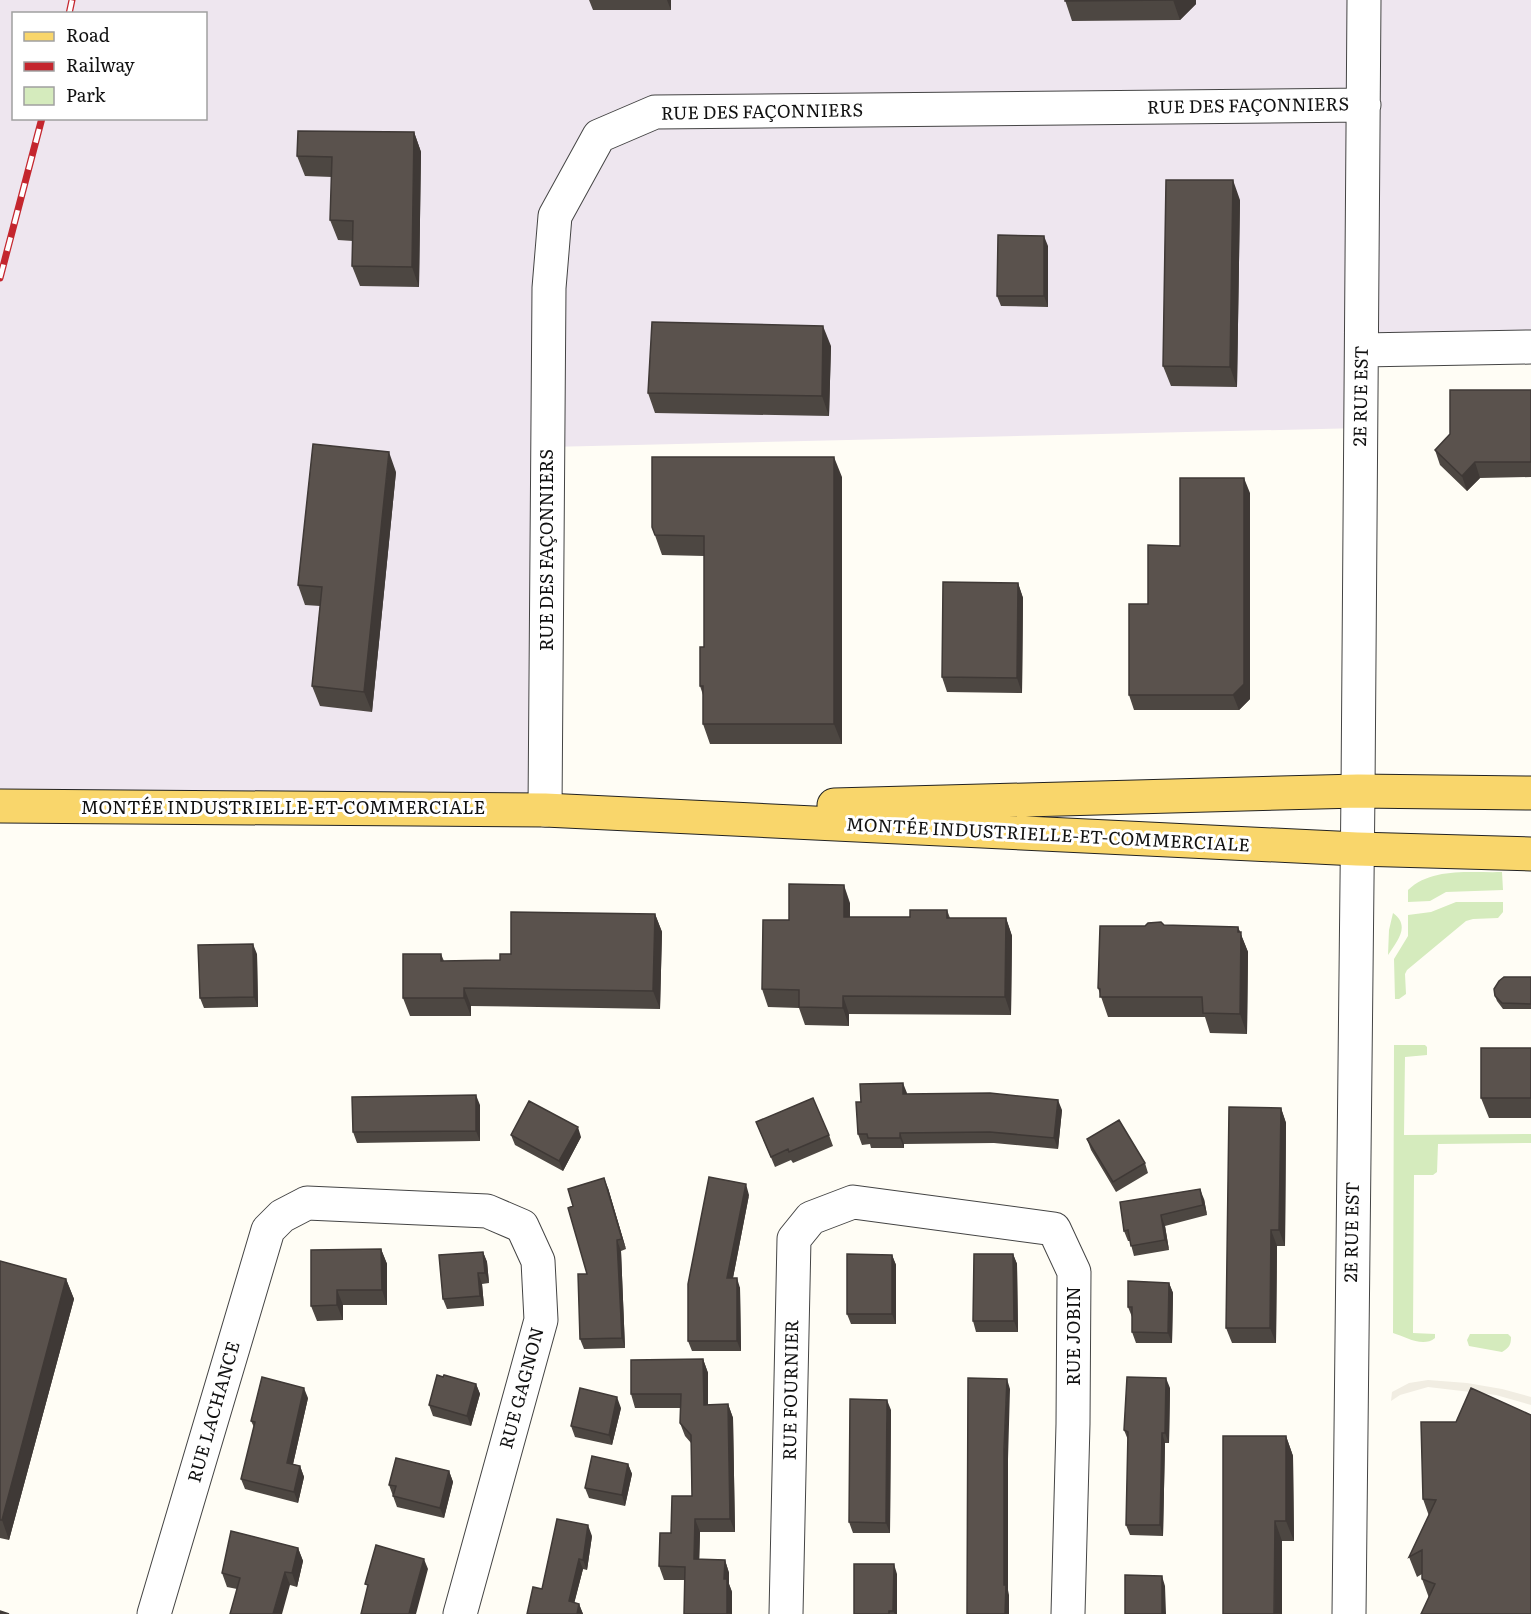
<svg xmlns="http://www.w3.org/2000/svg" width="1531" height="1614" font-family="Literata,serif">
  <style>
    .industrial { fill: #eee6ef; fill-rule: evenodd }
    .green { fill: #d5ebbd }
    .plaza { fill: #f1ede2 }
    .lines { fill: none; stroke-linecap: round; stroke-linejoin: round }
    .minor-casing { stroke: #444; stroke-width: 35 }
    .major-casing { stroke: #222; stroke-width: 35 }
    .minor { stroke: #fff; stroke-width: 33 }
    .major { stroke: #f9d66b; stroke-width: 33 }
    .rail-casing { stroke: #c4262e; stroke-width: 7 }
    .rail { stroke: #fff; stroke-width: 4.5; stroke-dasharray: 14; stroke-linecap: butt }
    .wall { fill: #4d4742 }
    .shaded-wall { fill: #3f3936 }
    .building { fill: #5a524d; stroke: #3f3936; stroke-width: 1.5 }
    .labels { text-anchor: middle; stroke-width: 6; stroke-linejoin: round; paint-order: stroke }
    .street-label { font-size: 18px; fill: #111; stroke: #fff }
  </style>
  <rect width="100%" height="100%" fill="#fffdf5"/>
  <path class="industrial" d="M0,0h1531v351l-169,-1 -1,78 -813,19 -3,363 -545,4zM14,14h192v104h-192z"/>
  <path class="green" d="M1502,872l1,18 -57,2 -16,9 -22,1v-12c24,-23 62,-17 94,-18z
    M1456,902h47v10l-5,6 -25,1 -7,2 -59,49 -2,4 1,20 -7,5h-4l-1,-40 14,-23v-21l23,-3z
    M1393,913c18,13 4,28 -5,42l1,-25z
    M1394,1045h31l2,2v8l-22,2 -1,78 127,-1v9l-93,1 -1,28 -4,3h-19l-1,158 22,1v4c-12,10 -29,-1 -42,-5z
    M1470,1334h38l3,3c0,8 -2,11 -9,15l-33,-6 -2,-6z"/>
  <path class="plaza" d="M1428,1380l39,3 35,6 29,8v8l-35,-10 -68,-8 -28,8 -9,6 1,-9 17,-9z"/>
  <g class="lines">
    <defs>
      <path id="minor" d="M1362,350l169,-3
        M545,810l4,-522 6,-72 44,-80 56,-24 709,-7
        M154,1614l114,-384 14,-14 25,-13 180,8 35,15 16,35 3,59 -81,294
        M786,1614l8,-375 17,-21 42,-16 201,27 20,43 -1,152 -5,190
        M1349,1614l9,-823 6,-791"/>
      <path id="major" d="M834,805l524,-14 173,2
        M0,806l545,4 812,39 174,5"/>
    </defs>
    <use href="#minor" class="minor-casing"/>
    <use href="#major" class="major-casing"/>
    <use href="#minor" class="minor"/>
    <use href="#major" class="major"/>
    <defs>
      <path id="rail" d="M69,14l3,-14
        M0,278l42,-160"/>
    </defs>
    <use href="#rail" class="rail-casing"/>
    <use href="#rail" class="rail"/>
  </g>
  <path class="wall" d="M589,0h82v10h-78z
    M1065,0h131v4l-16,16 -108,1z
    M414,132l7,20 -2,135 -59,-1 -8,-20 1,-25 -15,-1 -8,-20 2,-43 -27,-1 -8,-20z
    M1240,200l-3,187 -66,-1 -8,-20z
    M1048,246v61l-47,-1 -4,-10z
    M831,346l-2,70 -174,-3 -7,-20z
    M1531,390v87l-51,1 -13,13 -27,-26 -5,-15z
    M396,472l-24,240 -52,-6 -8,-20 8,-80 -15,-1 -7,-20z
    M842,477v267h-132l-7,-20v-29l-3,-9 4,-39v-91l-42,-1 -10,-28z
    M1250,493v206l-11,11h-105l-5,-15 19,-91 32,-58z
    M1018,583l5,15 -1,95 -75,-1 -5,-15z
    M850,903v14h60l37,-7 3,8h56l6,18 -1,79 -162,-1v12l-44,-1 -6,-17 -31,-1 -6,-18 27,-69z
    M655,914l7,18 -2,77 -189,-3v10h-61l-7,-18 38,-44 3,7 56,-1 11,-6z
    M1164,925l74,2 10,25 -1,82 -37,-1 -5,-16h-97l-10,-29z
    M257,954l1,53 -54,1 -4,-10z
    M1531,977v32h-28l-6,-8 -2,-5z
    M1531,1048v70h-42l-8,-20z
    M907,1093v1l155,16 -4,39 -64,-6 -90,1v4h-33l-1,-4 -8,1 -4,-11 3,-32z
    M480,1105v36l-123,2 -4,-11z
    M1281,1108l5,15 -1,123h-8l-1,97h-44l-6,-15z
    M756,1122l73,13 4,11 -40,17 -2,-3 -16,7z
    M511,1135l70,2 -18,34 -48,-26z
    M1087,1139l58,24 3,10 -32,19 -25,-42z
    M608,1188l18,61 -5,2 4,97 -41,1 -4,-10 7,-65 -14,-68z
    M749,1195l-16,83 7,10 1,63h-49l-4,-10z
    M1204,1199l3,16 -42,11 4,24 -35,6 -4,-15h-2l-4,-10 -4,-29z
    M381,1249l6,15v41h-44v15l-26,1 -6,-15z
    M483,1252l4,10 2,21 -7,1 2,22 -37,3 -4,-10z
    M1013,1254l4,10 1,68h-42l-3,-11z
    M892,1255l4,10v59h-45l-4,-10z
    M0,1261l66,18 8,20 -65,241 -9,-2z
    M1169,1283l4,10 -1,50h-36l-4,-11v-15l-4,-10z
    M703,1359l5,14v32l20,-1 5,14 2,114h-35l-1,27 26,1 4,13v11l3,8 -48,-12h-20l-5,-14 12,-33 21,-37 -1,-53 -6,-7 -5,-13v-15h-45l-4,-14z
    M476,1384l4,10 -9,32 -38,-10 -4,-11z
    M1170,1388l-1,55h-4l-2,93 -33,-1 -4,-10 2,-85 -4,-10z
    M308,1398l-15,66 7,2 4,11 -6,26 -53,-14 -4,-10 13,-52 -3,-6z
    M621,1408l-9,37 -37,-8 -4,-11z
    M891,1410l-1,123h-37l-4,-11z
    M1531,1415l-102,183 -7,-19v-5l-5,3 -8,-20 20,-41 -6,-17 33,-77z
    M1286,1436l7,20 1,85h-12l-59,73z
    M628,1464l4,10 -7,32 -36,-8 -4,-10z
    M449,1471l4,11 -9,36 -47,-11 -8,-22z
    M592,1536l-5,34 -4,-1 -9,34 5,1 4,10h-56l15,-25z
    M298,1548l5,13 -6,26 -7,-2 -53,4 -10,-2 -5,-14z
    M897,1574v40h-43z"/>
  <path class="shaded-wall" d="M667,0h4v10z
    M1173,0h23v4l-16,16z
    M414,132l7,20 -2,135 -7,-20z
    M1233,180l7,20 -3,187 -7,-20z
    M1044,236l4,10v61l-4,-11z
    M823,326l8,20 -2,70 -7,-20z
    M389,452l7,20 -24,240 -8,-20z
    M834,457l8,20v267l-8,-20z
    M1475,462l5,16 -13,13 -5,-15z
    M1244,478l6,15v206l-11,11 -6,-15z
    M1018,583l5,15 -1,95 -5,-15z
    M844,885l6,18v32l-6,-18z
    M655,914l7,18 -2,77 -7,-18z
    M1006,918l6,18 -1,79 -6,-18z
    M1238,927l10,25 -1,82 -7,-20z
    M253,944l4,10 1,53 -4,-10z
    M464,988l7,18v10l-7,-18z
    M843,996l6,18v12l-6,-18z
    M903,1083l4,10v12l-4,-11z
    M476,1095l4,10v36l-4,-10z
    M1058,1100l4,10 -4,39 -4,-11z
    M1281,1108l5,15 -1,123 -6,-16z
    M578,1127l3,10 -18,34 -4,-10z
    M900,1133l4,11v4l-4,-10z
    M604,1178l4,10 18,61 -4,-10z
    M746,1184l3,11 -18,93 -4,-10z
    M1200,1189l4,10 3,16 -4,-10z
    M1161,1215l4,11 4,24 -4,-10z
    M1271,1230l6,16 -1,97 -6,-15z
    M617,1240l4,11 4,97 -3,-10z
    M381,1249l6,15v41l-5,-15z
    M483,1252l4,10 2,21 -4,-10z
    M1013,1254l4,10 1,68 -4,-11z
    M892,1255l4,10v59l-4,-10z
    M478,1273l4,11 2,22 -4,-10z
    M737,1278l3,10 1,63 -4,-10z
    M66,1279l8,20 -65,241 -7,-20z
    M1169,1283l4,10 -1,50 -4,-10z
    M337,1290l6,15v15l-6,-15z
    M703,1359l5,14v45l-4,-13z
    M1166,1378l4,10 -1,55 -4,-10z
    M1007,1379l3,10 -2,70v131l1,5v19h-4l-1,-29v-136z
    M476,1384l4,10 -9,32 -4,-10z
    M304,1388l4,10 -17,75 -4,-10z
    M617,1397l4,11 -9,37 -3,-10z
    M887,1400l4,10 -1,123 -4,-10z
    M728,1404l5,14 2,114 -5,-13z
    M1162,1433l3,10 -2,93 -3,-11z
    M1286,1436l7,20 1,85 -8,-20z
    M628,1464l4,10 -7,32 -3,-11z
    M300,1466l4,11 -6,26 -4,-11z
    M449,1471l4,11 -9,36 -4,-10z
    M695,1519l5,13 -1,41 -5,-14z
    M1275,1521l7,20v73h-8z
    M588,1525l4,11 -5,34 -4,-10z
    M298,1548l5,13 -6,26 -5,-14z
    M424,1559l4,10 -12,45h-7l6,-23z
    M579,1559l4,10 -11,43 -3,-11z
    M725,1560l4,13v11l3,8v22h-5l-3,-35z
    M894,1564l3,10v40h-2l-2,-3z
    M285,1572l5,13 -8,29h-9z
    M1162,1576l3,10 1,28h-4z
    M579,1604l4,10h-6z"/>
  <path class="building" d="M1065,0h108l-108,1z
    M298,131l116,1 -2,135 -60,-1 1,-45 -23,-1 2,-63 -35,-1z
    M1166,180h67l-3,187 -67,-1z
    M998,235l46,1v60h-47z
    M652,322l171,4 -1,70 -174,-3z
    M1450,390h81v72h-56l-13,14 -27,-26 15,-16z
    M313,444l76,8 -25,240 -52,-6 10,-99 -24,-2z
    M652,457h182v267h-131v-38h-3v-39h4v-111l-49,-1 -3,-8z
    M1180,478h64v206l-11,11h-104v-91h19v-59l32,1z
    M943,582l75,1 -1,95 -75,-1z
    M789,884l55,1v32h66v-7h37v8h59l-1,79 -162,-1v12l-44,-1v-17l-37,-1 1,-69h26z
    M511,912l144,2 -2,77 -189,-3v10h-61v-44h38v7l59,-1v-6h11z
    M1161,922l3,3 74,2v5h3l-1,82 -37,-1 -1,-16h-102v-8l-2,-1 2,-62h45l3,-3z
    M253,944l1,53 -54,1 -2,-53z
    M1504,977h27v27l-29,-1 -7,-7 -1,-7 5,-8z
    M1481,1048h50v50h-50z
    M903,1083v11l87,-1 68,7 -4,38 -64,-6 -90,1v5h-32l-1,-4h-9l-2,-32h5l-1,-18z
    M476,1095v36l-123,1 -1,-35z
    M813,1098l16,37 -40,17 -1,-3 -17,8 -15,-35z
    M529,1101l49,26 -19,34 -48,-26z
    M1229,1107l52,1 -2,122h-8l-1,98h-44z
    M1119,1120l26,43 -32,19 -26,-43z
    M709,1177l37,7 -19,94h10v63h-49v-57z
    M604,1178l18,61 -5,1 5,98 -42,1 -2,-65h9l-19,-66 5,-2 -5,-17z
    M1200,1189l3,16 -42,10 4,25 -34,6 -3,-16 -4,1 -4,-29z
    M381,1249l1,41h-45v15l-26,1v-56z
    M483,1252l2,21h-7l2,23 -37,3 -4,-44z
    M847,1254l45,1v59h-45z
    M974,1254h39l1,67h-41z
    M0,1261l66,18 -64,241h-2z
    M1128,1281l41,2 -1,50 -36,-1v-25h-4z
    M703,1359l1,46 24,-1 2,115h-35l-1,40 31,1 -1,19h3v35h-43l1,-47 -26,-1 1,-33h11l1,-37h20l-1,-61 -11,-12 1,-29h-50v-34z
    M437,1375l6,2 1,-2 32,9 -9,32 -38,-11z
    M262,1377l42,11 -17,75 13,3 -6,26 -53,-13 14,-57 -4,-1z
    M1127,1377l39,1 -1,55h-3l-2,92h-34l2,-93 -4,-2z
    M968,1378l39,1 -3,70v136h2l-1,29h-38z
    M580,1388l37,9 -8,38 -38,-9z
    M1471,1388l60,27v199h-110l14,-30 -13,-5v-29l-13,7 27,-57 -13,-1 -2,-77h35z
    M850,1399l37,1 -1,123 -37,-1z
    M1223,1436h63v85h-11l-1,93h-51z
    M592,1456l36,8 -6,31 -37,-7z
    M396,1458l53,13 -9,37 -47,-12 3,-10 -7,-1z
    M557,1519l31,6 -5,35 -4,-1 -10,42 10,3 -2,10h-50l6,-27 9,2z
    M231,1531l67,17 -6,25 -7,-1 -12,42h-43l10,-36 -18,-5z
    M376,1545l48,14 -9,32 -6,23h-48l7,-29 -3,-1z
    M854,1564h40l-1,47h-4v3h-35z
    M1125,1575l37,1v38h-37z
    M0,1611l9,3h-9z"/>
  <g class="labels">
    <g class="street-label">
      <text transform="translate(1248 106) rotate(-1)" y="6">RUE DES FAÇONNIERS</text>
      <text transform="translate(762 112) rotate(-1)" y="6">RUE DES FAÇONNIERS</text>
      <text transform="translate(1361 396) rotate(-89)" y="6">2E RUE EST</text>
      <text transform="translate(547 550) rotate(-90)" y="6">RUE DES FAÇONNIERS</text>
      <text x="283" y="814">MONTÉE INDUSTRIELLE-ET-COMMERCIALE</text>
      <text transform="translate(1048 835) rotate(3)" y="6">MONTÉE INDUSTRIELLE-ET-COMMERCIALE</text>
      <text transform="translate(1352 1232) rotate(-89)" y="6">2E RUE EST</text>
      <text transform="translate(1074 1336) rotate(-90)" y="6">RUE JOBIN</text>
      <text transform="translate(522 1388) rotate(-75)" y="6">RUE GAGNON</text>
      <text transform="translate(791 1390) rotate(-89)" y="6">RUE FOURNIER</text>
      <text transform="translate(214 1412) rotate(-74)" y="6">RUE LACHANCE</text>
    </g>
  </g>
  <rect x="12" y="12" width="195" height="108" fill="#ffffff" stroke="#a0a0a0" stroke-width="1.5"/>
  <rect x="24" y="32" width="30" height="9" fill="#f9d66b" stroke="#a0a0a0" stroke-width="1.5"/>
  <text x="66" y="42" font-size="18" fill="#111111">Road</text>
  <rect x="24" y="62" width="30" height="9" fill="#c4262e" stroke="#a0a0a0" stroke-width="1.5"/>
  <text x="66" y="72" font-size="18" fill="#111111">Railway</text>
  <rect x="24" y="87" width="30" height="18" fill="#d5ebbd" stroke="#a0a0a0" stroke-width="1.5"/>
  <text x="66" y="102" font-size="18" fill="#111111">Park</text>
</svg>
